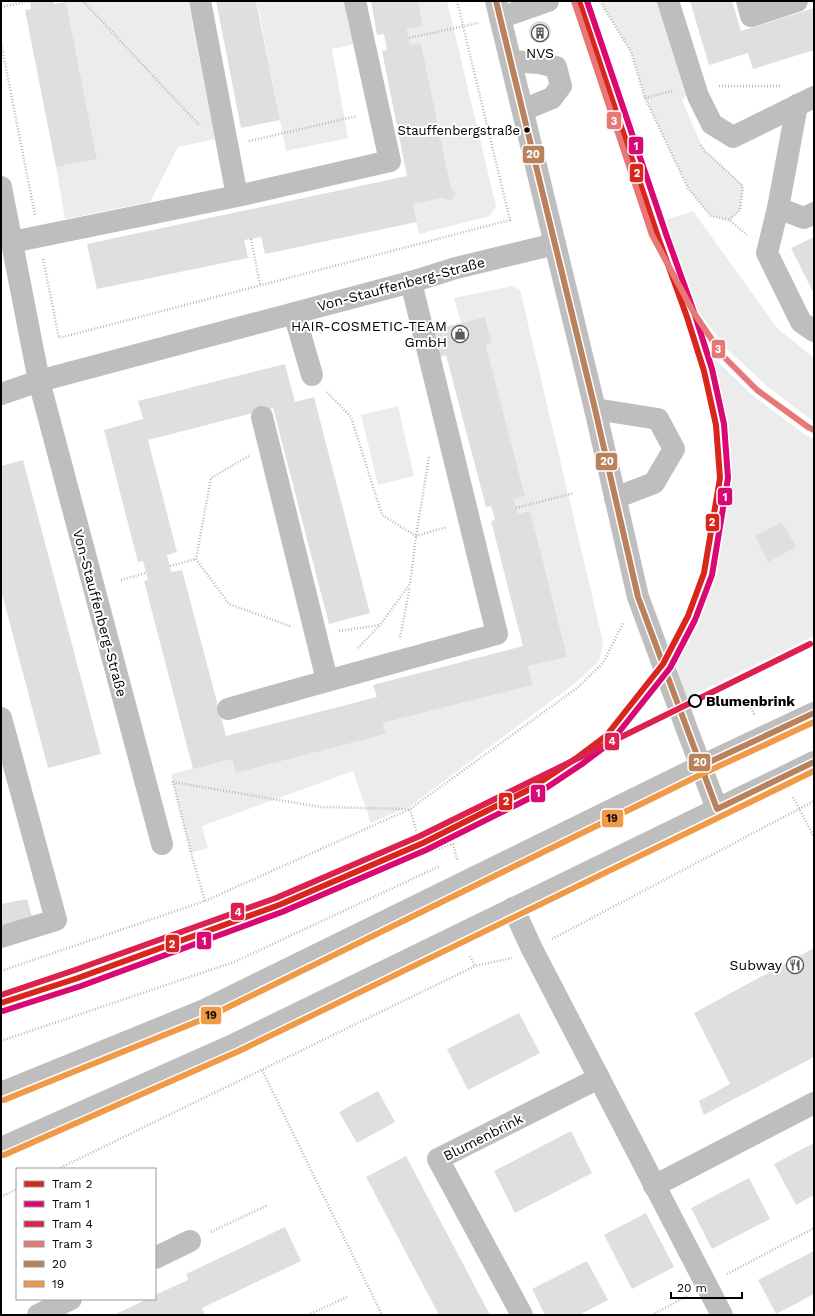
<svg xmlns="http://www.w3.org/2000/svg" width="815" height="1316" font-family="'Work Sans',sans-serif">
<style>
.green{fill:#ececec}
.building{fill:#dfdfdf}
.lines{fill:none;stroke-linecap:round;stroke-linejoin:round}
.path{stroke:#b9b9b9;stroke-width:2.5;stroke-dasharray:1 2;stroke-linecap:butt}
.minor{stroke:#bebebe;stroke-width:22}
.bus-1-casing{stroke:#fff;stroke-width:9}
.bus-2-casing{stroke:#fff;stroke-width:9}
.bus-1{stroke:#ba825c;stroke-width:6}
.bus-2{stroke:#f09947;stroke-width:6}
.tram-1-casing{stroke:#fff;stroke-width:9}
.tram-2-casing{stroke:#fff;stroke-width:9}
.tram-3-casing{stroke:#fff;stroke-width:9}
.tram-4-casing{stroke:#fff;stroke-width:9}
.tram-1{stroke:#d9261c;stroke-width:6}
.tram-2{stroke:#da0873;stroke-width:6}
.tram-3{stroke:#db214c;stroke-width:6}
.tram-4{stroke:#e87878;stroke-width:6}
.bus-dot{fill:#000;stroke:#fff;stroke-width:1.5}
.stop-dot{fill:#fff;stroke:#000;stroke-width:2}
.labels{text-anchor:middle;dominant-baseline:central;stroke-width:4;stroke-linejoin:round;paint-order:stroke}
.bus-label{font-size:13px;fill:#000;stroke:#fff;text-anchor:end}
.poi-label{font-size:14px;fill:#000;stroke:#fff;text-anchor:end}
.street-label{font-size:14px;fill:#000;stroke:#fff}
.stop-label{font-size:14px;font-weight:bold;fill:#000;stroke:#fff;text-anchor:start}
.line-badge{stroke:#fff;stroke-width:1.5}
.badge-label{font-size:11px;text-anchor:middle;font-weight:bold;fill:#fff}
.pale-badge-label{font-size:11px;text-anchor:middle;font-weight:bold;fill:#111}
</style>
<rect width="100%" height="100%" fill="#fff"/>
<g class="green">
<path d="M72,1H188L215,139L178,147L150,202L65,219L56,167L97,159L66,2Z"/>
<path d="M257,1H347L356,44L332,49L348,138L286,151Z"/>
<path d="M418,1H447L496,206L490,216L419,234L413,204L443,198L445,200L450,201L455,197L456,194L451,188L421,43L410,45L407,29L423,26Z"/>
<path d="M600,1H668L695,85L682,100L703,149L743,186L740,210L729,220L711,216L688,188L645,98L631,52Z"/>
<path d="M693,211L777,328L814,358V422L767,386L728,350L698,311L658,237L654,224Z"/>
<path d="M512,286L520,290L603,642L599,661L574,684L409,807L371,823L353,771L202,826L208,848L191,853L171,774L232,759L236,773L386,734L383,723L533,685L528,666L567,657L518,514L514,499L525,496L486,345L492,343L485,317L461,323L454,298Z"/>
<path d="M687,317L717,361L752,395L804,434L814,439V636L677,703L663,664L688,616L704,573L720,478L716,425L704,371Z"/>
<path d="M398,406L414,476L378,485L361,415Z"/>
</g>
<g class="building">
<path d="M30,1H53L54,4L66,2L97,159L56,167L25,10L31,9Z"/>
<path d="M216,1H256L280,120L241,128Z"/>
<path d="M371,1H418L423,26L407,29L410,45L421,43L451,188L456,194L453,199L448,201L443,198L413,204L417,222L265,254L261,237L251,239L244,240L248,258L97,289L87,244L407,176L382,51L387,50L384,34L377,35Z"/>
<path d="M690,1H732L741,31L814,8V50L753,69L748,53L709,65Z"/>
<circle cx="540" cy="32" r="11"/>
<path d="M814,237V294L791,248Z"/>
<path d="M485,317L492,343L486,345L525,496L514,499L518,514L530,511L567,657L528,666L533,685L383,723L386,734L236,773L232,759L193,769L144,581L148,580L143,561L138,562L104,430L143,419L138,401L285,364L295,402L314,397L370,613L329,624L273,408L148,440L177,552L167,555L171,572L182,570L226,736L377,697L373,685L523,646L491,521L495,520L491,506L486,507L446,355L440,357L433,330Z"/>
<path d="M23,460L101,754L48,768L1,590V466Z"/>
<path d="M782,522L796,547L768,562L755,536Z"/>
<path d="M27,899L33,920L1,928V904Z"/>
<path d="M814,948V1057L704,1115L699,1101L730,1084L694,1013Z"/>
<path d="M519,1013L540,1053L468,1090L447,1049Z"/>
<path d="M378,1091L395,1122L357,1143L339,1112Z"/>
<path d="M571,1131L592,1173L515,1213L494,1171Z"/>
<path d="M814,1143V1195L796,1205L774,1164Z"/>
<path d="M406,1156L490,1315H439L366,1177Z"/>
<path d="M749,1178L770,1219L712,1249L691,1208Z"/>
<path d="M646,1213L674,1267L632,1289L604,1235Z"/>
<path d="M285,1227L301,1261L202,1308L205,1315H114L147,1299H155V1295L188,1280L186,1274Z"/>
<path d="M814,1251V1294L776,1314L758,1280Z"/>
<path d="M587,1261L608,1300L579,1315H545L532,1289Z"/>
</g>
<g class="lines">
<g class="path">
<path d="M83,1L200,126"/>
<path d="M600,1L631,52L645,98L688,188L711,216L729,220L747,235"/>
<path d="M1,7L30,1"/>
<path d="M409,38L478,23"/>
<path d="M1,43L35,215"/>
<path d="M719,86H782"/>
<path d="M645,98L672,91"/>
<path d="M249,141L357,116"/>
<path d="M701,145L703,149L743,186L740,210L729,220"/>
<path d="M251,239L260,285"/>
<path d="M43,259L59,338L510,220L457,1"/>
<path d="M327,392L351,417L382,515L416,536L447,527"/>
<path d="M249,456L211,478L196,559L229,604L290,626"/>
<path d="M516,508L574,493"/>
<path d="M170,566L196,559"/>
<path d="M121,580L146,573"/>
<path d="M339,631L380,625"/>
<path d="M400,637L410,587"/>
<path d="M358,648L380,625L410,584L416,536L429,457"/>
<path d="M746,697L755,716"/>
<path d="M793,797L814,837"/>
<path d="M205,901L191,853L173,782L320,807L410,809L416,830L429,852L453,844L457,859L456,860"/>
<path d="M552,939L814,801"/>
<path d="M470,956L475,966"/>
<path d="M1,971L205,901L410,809L577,688L603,663L623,623"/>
<path d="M1,1041L234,962L440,866"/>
<path d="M262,1070L382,1315"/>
<path d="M58,1169L475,966L512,958"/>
<path d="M1,1197L17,1189"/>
<path d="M211,1232L268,1205"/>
<path d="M727,1274L814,1228"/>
<path d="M308,1315L347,1297"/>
<path d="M652,1315L687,1296"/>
</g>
<g class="minor">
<path d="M200,1L237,196"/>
<path d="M496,1L595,409L638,597L689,735L717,809"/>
<path d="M668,1L698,96L712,124L733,137L814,97"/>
<path d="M747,1L751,16L797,1"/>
<path d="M500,18L548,1"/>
<path d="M511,61L539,63L556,67L561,86L552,98L523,110"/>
<path d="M797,105L778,208L767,253L801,322L814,331"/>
<path d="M1,187L39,381L162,844"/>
<path d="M778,208L804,218L814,213"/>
<path d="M12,242L242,195L390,161L355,1"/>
<path d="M294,313L312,375"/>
<path d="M1,394L39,381L411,282L456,268L555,244"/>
<path d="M595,409L658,419L674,449L654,483L615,498"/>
<path d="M262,417L327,680"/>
<path d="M228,709C317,683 408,659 497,634L411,282"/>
<path d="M1,718L56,920L1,937"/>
<path d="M513,908L532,949L722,1315"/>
<path d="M1,1093L202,1011L701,766L814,713"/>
<path d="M1,1148L235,1044L814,762"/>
<path d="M654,1186L814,1103"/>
<path d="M155,1258L190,1241"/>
<path d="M38,1315L71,1299"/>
<path d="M522,1315L438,1159L599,1078"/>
</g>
<g class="bus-1-casing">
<g id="bus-1">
<path d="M496,1L595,409L638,597L717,809L814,762"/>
<path d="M701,766L814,713"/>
</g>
</g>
<g class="bus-2-casing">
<g id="bus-2">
<path d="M4,1100L206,1018L704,773L814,722"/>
<path d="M4,1155L239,1051L814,771"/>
</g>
</g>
<use href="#bus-1" class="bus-1"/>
<use href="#bus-2" class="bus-2"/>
<g class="tram-1-casing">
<path id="tram-1" d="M1,1003L78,978L279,905L423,843L530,789L578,757L606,736L663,664L688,616L704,573L720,478L716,425L704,371L687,317L658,237L579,1"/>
</g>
<g class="tram-2-casing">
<path id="tram-2" d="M3,1011L81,986L282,912L426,850L534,796L582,764L611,742L670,668L695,620L712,575L728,478L724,424L712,369L695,315L666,234L587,1"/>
</g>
<g class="tram-3-casing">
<path id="tram-3" d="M1,995L75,970L276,898L420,836L810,644"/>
</g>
<g class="tram-4-casing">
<path id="tram-4" d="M574,1L652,235L694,313L723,356L757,390L808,427L814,430"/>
</g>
<use href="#tram-1" class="tram-1"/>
<use href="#tram-2" class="tram-2"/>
<use href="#tram-3" class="tram-3"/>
<use href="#tram-4" class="tram-4"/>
</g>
<defs>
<g id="building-ring" transform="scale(0.9)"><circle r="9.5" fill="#fff" stroke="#595959" stroke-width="1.5"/><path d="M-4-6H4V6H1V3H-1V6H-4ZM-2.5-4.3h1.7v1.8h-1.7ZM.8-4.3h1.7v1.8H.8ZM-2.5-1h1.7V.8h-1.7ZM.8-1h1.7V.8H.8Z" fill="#595959"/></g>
<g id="shop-ring" transform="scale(0.9)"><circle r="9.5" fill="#fff" stroke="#595959" stroke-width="1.5"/><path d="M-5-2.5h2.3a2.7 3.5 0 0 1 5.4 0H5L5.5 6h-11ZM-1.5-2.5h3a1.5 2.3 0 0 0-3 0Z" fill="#595959"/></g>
<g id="restaurant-ring" transform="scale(0.9)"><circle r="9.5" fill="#fff" stroke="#595959" stroke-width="1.5"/><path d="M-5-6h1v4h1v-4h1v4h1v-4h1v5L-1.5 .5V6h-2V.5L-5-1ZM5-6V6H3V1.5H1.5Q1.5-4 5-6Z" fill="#595959"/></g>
</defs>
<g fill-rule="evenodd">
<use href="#building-ring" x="540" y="33"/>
<use href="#shop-ring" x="460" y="334"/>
<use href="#restaurant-ring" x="795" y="965"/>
</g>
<circle class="bus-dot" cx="527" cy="130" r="3.5"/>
<circle class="stop-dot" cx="695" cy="701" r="6"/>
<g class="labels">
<g class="bus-label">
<text x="520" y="130">Stauffenbergstraße</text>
</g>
<g class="poi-label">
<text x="540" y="53" text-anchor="middle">NVS</text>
<text x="447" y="326">HAIR-COSMETIC-TEAM<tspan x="447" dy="16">GmbH</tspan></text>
<text x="782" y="965">Subway</text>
</g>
<g class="street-label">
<text transform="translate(401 284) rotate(-15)">Von-Stauffenberg-Straße</text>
<text transform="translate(100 613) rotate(75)">Von-Stauffenberg-Straße</text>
<text transform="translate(483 1137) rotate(-27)">Blumenbrink</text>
</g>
<g class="stop-label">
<text x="706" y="701">Blumenbrink</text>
</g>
</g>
<g class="line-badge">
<rect x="606" y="111" width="16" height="19" rx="4" fill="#e87878"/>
<rect x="628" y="136" width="16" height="19" rx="4" fill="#da0873"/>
<rect x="522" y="145" width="23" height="19" rx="4" fill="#ba825c"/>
<rect x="629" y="163" width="15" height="20" rx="4" fill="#d9261c"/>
<rect x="711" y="339" width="15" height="20" rx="4" fill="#e87878"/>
<rect x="595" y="452" width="23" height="19" rx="4" fill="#ba825c"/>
<rect x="717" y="487" width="16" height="19" rx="4" fill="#da0873"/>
<rect x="705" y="513" width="15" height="19" rx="4" fill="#d9261c"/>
<rect x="604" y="732" width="16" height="19" rx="4" fill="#db214c"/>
<rect x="688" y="753" width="23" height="19" rx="4" fill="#ba825c"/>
<rect x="530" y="784" width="16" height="19" rx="4" fill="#da0873"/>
<rect x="498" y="792" width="15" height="19" rx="4" fill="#d9261c"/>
<rect x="601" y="809" width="23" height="19" rx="4" fill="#f09947"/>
<rect x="230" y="902" width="15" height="19" rx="4" fill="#db214c"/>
<rect x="196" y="931" width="16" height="19" rx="4" fill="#da0873"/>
<rect x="165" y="934" width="15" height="19" rx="4" fill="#d9261c"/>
<rect x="200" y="1006" width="22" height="19" rx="4" fill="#f09947"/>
</g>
<g class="badge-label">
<text x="614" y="125">3</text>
<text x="636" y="150">1</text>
<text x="533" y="158">20</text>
<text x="637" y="177">2</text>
<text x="718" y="353">3</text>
<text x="607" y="465">20</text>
<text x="725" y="501">1</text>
<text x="712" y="526">2</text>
<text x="612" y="745">4</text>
<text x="700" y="766">20</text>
<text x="538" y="797">1</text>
<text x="506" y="805">2</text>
<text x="238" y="916">4</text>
<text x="204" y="945">1</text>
<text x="172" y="948">2</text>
</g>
<g class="pale-badge-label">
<text x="612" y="822">19</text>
<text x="211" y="1019">19</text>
</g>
<rect width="815" height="1316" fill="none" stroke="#000000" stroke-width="4"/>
<rect x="16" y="1168" width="140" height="132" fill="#ffffff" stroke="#999999"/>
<rect x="24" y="1181" width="20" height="6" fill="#d9261c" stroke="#999999"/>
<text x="52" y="1188" font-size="12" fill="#000000">Tram 2</text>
<rect x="24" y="1201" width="20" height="6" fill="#da0873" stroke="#999999"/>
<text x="52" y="1208" font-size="12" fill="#000000">Tram 1</text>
<rect x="24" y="1221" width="20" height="6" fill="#db214c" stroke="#999999"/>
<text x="52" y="1228" font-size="12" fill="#000000">Tram 4</text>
<rect x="24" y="1241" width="20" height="6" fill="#e87878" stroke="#999999"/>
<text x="52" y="1248" font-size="12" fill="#000000">Tram 3</text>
<rect x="24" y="1261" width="20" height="6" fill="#ba825c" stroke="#999999"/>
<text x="52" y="1268" font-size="12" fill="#000000">20</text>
<rect x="24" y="1281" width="20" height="6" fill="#f09947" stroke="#999999"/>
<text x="52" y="1288" font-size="12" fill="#000000">19</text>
<path d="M671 1292v6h71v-6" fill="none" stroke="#000000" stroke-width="2"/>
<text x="677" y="1292" font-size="12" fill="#000000" stroke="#ffffff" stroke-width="3" paint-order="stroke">20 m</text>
</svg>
